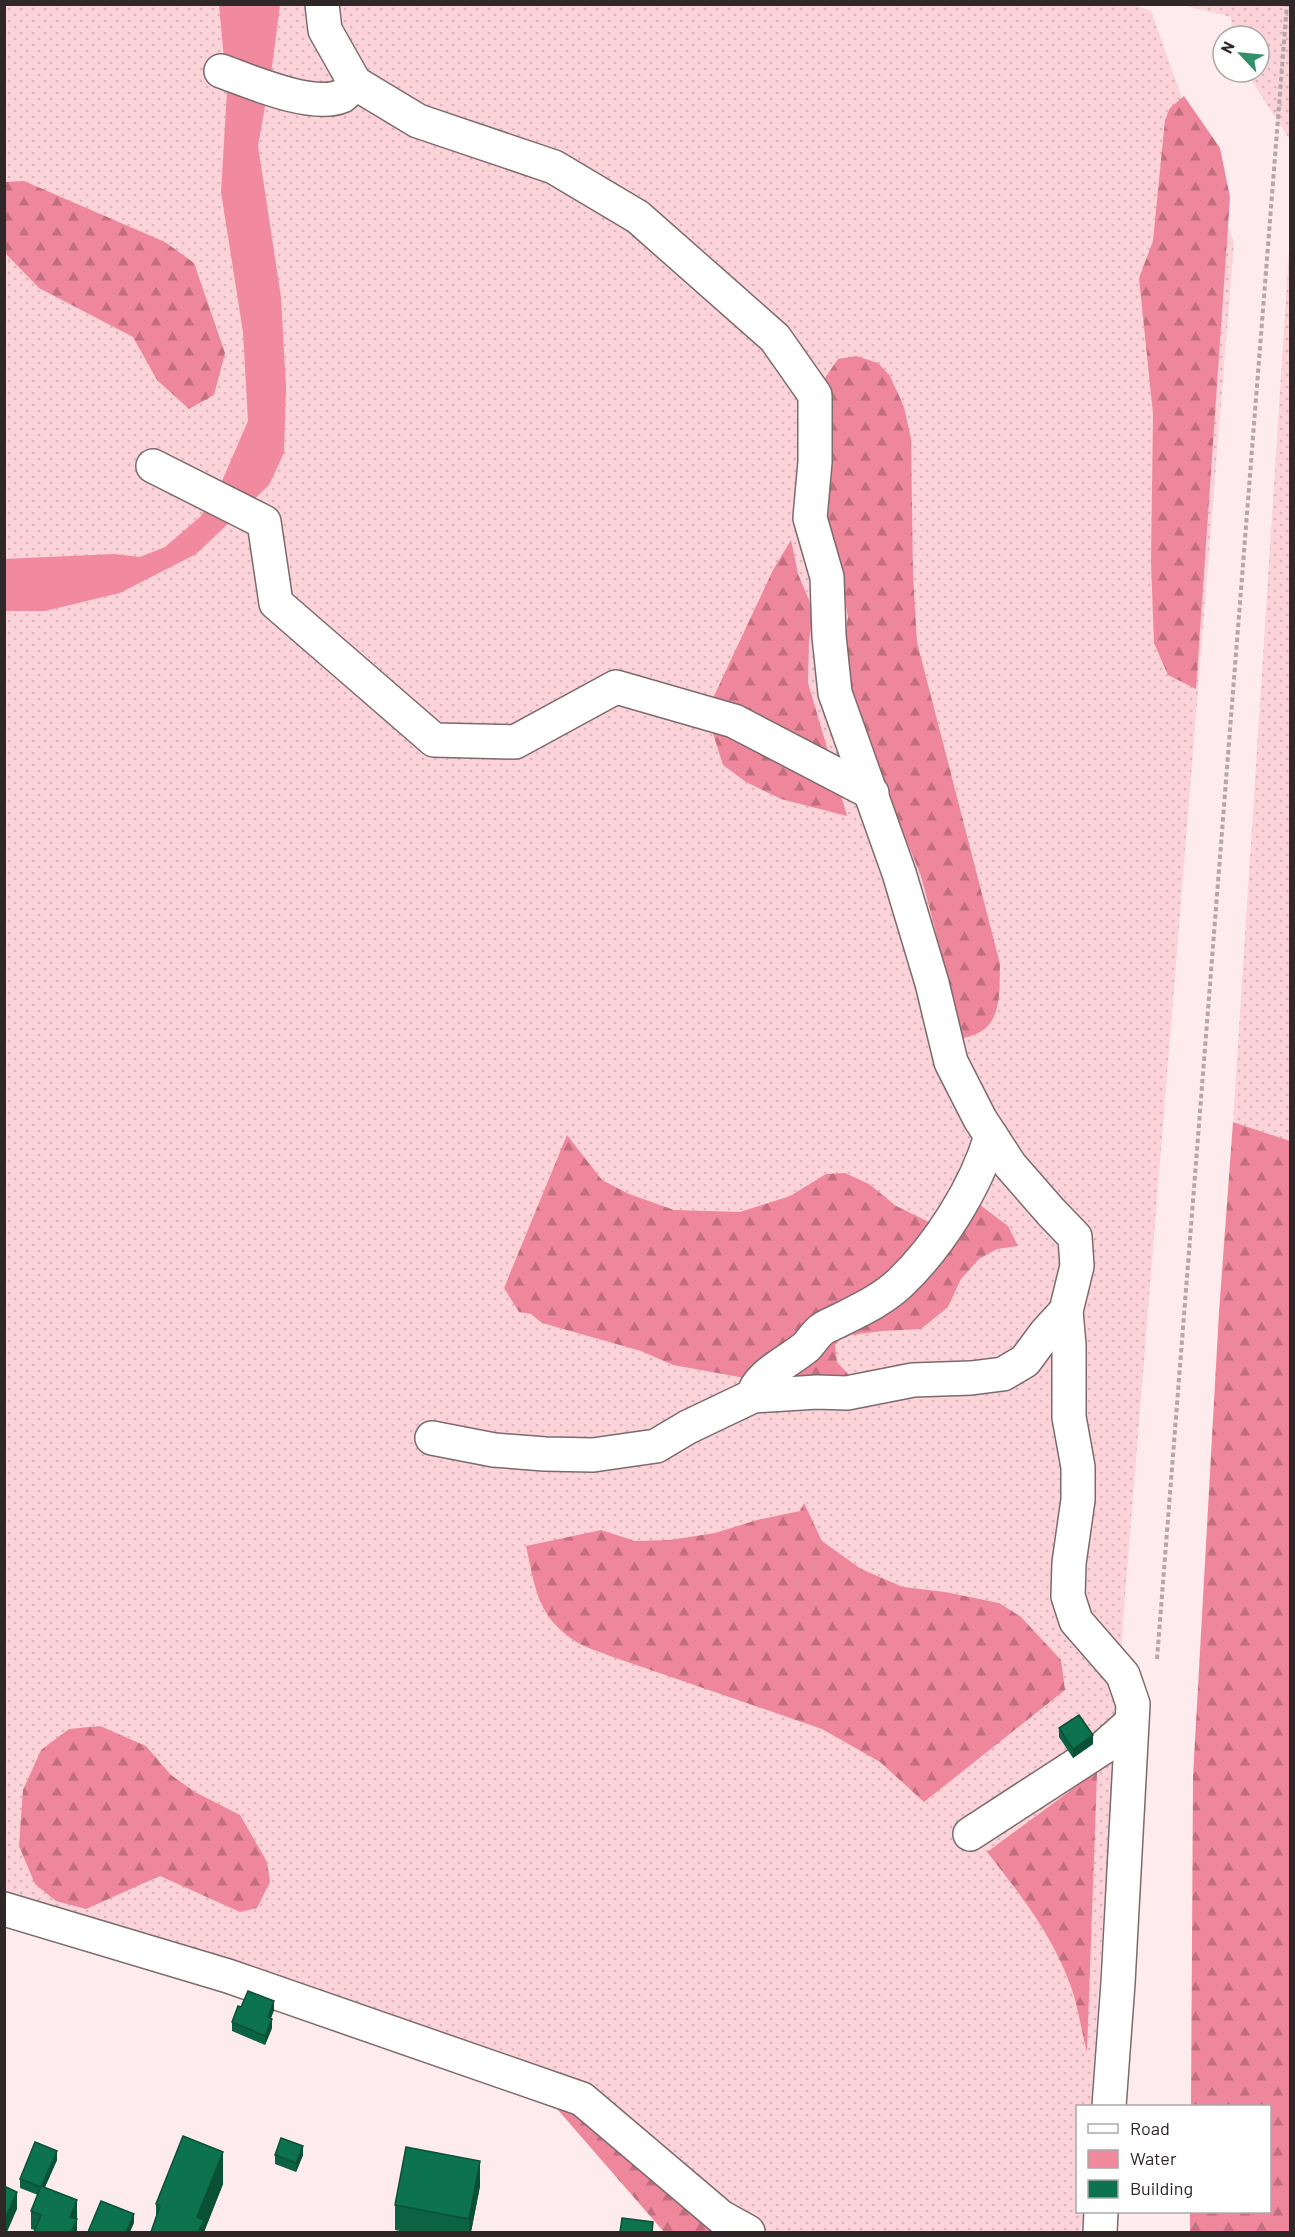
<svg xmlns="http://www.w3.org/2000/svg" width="1295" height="2237" font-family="Barlow,sans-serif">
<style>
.grass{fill:url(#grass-dots)}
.forest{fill:url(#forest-firs)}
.water{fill:#f28a9f}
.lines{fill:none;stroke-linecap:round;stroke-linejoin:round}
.minor-casing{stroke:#7d6a6d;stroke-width:36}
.path{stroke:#b5a6a9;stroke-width:4;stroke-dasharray:4.5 3;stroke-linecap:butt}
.minor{stroke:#fff;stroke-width:33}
.wall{fill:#0b6244}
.shaded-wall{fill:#095037}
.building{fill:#0d724f;stroke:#095037;stroke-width:1.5}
</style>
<defs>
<pattern id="grass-dots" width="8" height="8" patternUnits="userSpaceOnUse" patternTransform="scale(1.5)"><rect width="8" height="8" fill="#fbd3d9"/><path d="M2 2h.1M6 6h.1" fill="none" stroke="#d7b5ba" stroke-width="1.8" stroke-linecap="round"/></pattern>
<pattern id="forest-firs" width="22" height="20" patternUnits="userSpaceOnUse" patternTransform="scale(1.5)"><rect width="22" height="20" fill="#ef879c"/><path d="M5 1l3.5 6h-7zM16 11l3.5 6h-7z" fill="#c26e7f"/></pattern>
</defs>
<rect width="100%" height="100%" fill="#fdebee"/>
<g class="grass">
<path d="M1133,4L1151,11L1234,243L1124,1609L1091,2106H1078V2212H1084L1080,2232H699L589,2116L5,1920V5Z"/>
<path d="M1183,5H1290V140L1246,72H1259V36H1232L1231,17Z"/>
<path d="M1290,236V1141L1233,1122Z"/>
</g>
<g class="forest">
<path d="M1184,96L1220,148L1230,197L1196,689L1168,675L1154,643L1151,562L1153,414L1139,278L1153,241L1165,120L1170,108Z"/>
<path d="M24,181L165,242L194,263L225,353L214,395L189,409L157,380L133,337L39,288L5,253V182Z"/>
<path d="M856,356L878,363L890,376L904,407L911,439L913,575L917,642L1000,964C999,988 1003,1021 978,1033C971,1037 962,1038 954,1040L949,995L935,929L921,876L849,701L843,643L848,617L843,590L825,536L816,391L838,359Z"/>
<path d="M791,540L798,574L809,600L813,618L809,640L808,683L847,816L781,799L746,782L723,765L711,727L714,696L773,570Z"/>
<path d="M1233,1122L1290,1141V2232H1190V2212H1270V2106H1191L1193,1776L1219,1312Z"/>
<path d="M567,1135L602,1180L629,1194L674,1210L740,1212L790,1196L826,1174L845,1173L869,1184L896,1206L929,1222L943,1223L967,1195L1008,1226L1018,1246L997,1249L979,1259L961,1279L948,1307L921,1329L882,1331L844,1336L835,1345L837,1362L848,1374L831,1404L800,1388L673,1365L641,1351L542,1323L531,1314L519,1312L504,1288Z"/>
<path d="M804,1503L822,1541L861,1569L903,1587L945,1592L999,1603L1021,1617L1061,1660L1065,1690L924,1802L880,1762L822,1729L610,1656C599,1651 585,1648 575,1641C537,1616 535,1587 526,1546L601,1530L635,1541L670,1540L715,1533L757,1520L800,1511Z"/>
<path d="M100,1726L146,1746L171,1775L195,1792L240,1815L267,1862L270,1882L257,1908L240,1912L160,1876L86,1909L56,1901L35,1884L19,1846L23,1790L41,1750L69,1729Z"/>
<path d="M1097,1773L1087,2052C1081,2030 1078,2005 1070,1984C1051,1933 1020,1894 987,1852L1093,1774Z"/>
<path d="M538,2087L569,2101L730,2232H664Z"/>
</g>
<path class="water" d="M219,5H280L272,67L258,146L281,297L286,388L284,453L269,485L196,554L120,593L45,611H5L4,559L114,554L140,557L165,547L201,516L222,481L248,421L243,332L221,192L227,91Z"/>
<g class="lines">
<g class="minor-casing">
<g id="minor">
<path d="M322,4L325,30L355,83L418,121L554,167L638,217L775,338L815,395V462L810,518L827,577L829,636L835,693L899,873L932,983L951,1062L980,1119L1010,1165L1051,1212L1075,1237L1077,1266L1066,1311L1069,1345V1417L1078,1467V1500L1069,1563L1068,1596L1076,1621L1123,1675L1133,1704L1118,1983L1109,2106"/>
<path d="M221,71C249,81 313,109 342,96C347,93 351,87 355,83"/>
<path d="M153,466L264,522L276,603L434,740L515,742L616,687L734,721L872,793"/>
<path d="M753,1396C757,1375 791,1360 806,1347C811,1342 815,1335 821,1330C827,1325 835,1323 842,1319C862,1309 883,1299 900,1283C939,1246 976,1187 991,1136"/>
<path d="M432,1438L494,1450L545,1454L593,1455L656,1446L688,1427L753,1396L817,1392L847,1393L913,1380L971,1378L1003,1374L1025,1361L1045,1334L1066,1311"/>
<path d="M970,1834L1104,1747L1131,1723"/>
<path d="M4,1909L228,1976L582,2099L721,2217L748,2232"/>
<path d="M1100,2232L1101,2212"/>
</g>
</g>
<path class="path" d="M1157,1659L1287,4"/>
<use href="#minor" class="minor"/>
</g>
<g class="wall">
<path d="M1059,1728L1093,1744L1073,1758L1059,1737Z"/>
<path d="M241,2007L274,2010L271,2018L272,2028L265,2045L232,2031V2022Z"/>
<path d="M275,2155H303L296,2172L275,2164Z"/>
<path d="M57,2160L45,2187L77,2217V2232L35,2230L31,2229V2211L38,2195L20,2188V2179Z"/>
<path d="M223,2184L204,2232H151L156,2216V2204Z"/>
<path d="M480,2186L471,2232H405L395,2230V2205Z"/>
</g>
<g class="shaded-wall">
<path d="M1093,1735V1744L1073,1758V1749Z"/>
<path d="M274,2001V2010L268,2026V2017Z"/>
<path d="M272,2019V2028L265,2045V2036Z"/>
<path d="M303,2146V2155L296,2172V2163Z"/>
<path d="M57,2151V2160L41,2196V2188Z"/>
<path d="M223,2152V2184L204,2232H197V2217Z"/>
<path d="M480,2161V2186L471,2232H469V2219Z"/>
<path d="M17,2192V2209L7,2232H4V2221Z"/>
<path d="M77,2200V2217L71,2232L70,2217Z"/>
<path d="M134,2214V2223L130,2232H126Z"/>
<path d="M77,2219V2232H71Z"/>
</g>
<g class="building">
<path d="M1079,1715L1093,1735L1073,1749L1059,1728Z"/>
<path d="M248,1991L274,2001L268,2017L272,2019L265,2036L232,2022L238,2006L241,2007Z"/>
<path d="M183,2136L223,2152L197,2217L204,2220L198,2232H151L160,2206L156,2204Z"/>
<path d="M281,2138L303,2146L296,2163L275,2155Z"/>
<path d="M35,2142L57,2151L41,2187L20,2179Z"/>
<path d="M406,2147L480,2161L469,2219L395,2205Z"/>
<path d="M4,2186L17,2192L4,2221Z"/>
<path d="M41,2186L77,2200L70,2217L77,2219L71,2232H34L41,2215L31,2211Z"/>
<path d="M101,2201L134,2214L126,2232H88Z"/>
<path d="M622,2218L653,2222L652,2232H620Z"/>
</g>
<rect width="1295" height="2237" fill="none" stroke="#2e2627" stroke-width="12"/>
<rect x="1076" y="2105" width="195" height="108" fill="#fefefe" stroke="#aba8a8" stroke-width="1.5"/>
<rect x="1088" y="2124" width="30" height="9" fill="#ffffff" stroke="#aba8a8" stroke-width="1.5"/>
<text x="1130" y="2135" font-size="18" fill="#2e2627">Road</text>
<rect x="1088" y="2150" width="30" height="18" fill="#f28a9f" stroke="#aba8a8" stroke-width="1.5"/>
<text x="1130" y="2165" font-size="18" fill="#2e2627">Water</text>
<rect x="1088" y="2180" width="30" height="18" fill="#0d724f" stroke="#aba8a8" stroke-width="1.5"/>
<text x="1130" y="2195" font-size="18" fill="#2e2627">Building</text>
<g transform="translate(1241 54) rotate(296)"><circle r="28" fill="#fefefe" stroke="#aba8a8" stroke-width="1.5"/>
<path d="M0-4.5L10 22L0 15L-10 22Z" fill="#30906a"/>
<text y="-9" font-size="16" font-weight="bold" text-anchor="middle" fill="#2e2627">N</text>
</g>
</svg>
